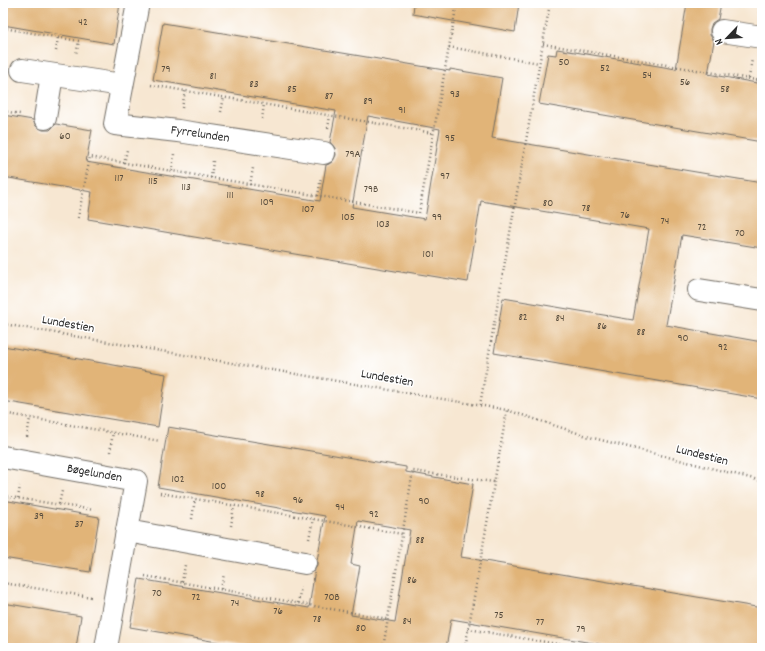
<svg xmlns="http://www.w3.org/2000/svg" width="765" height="651" font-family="Dekko,sans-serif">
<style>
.building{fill:#e1b478;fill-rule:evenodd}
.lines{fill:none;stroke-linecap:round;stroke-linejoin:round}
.minor-casing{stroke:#726d65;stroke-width:24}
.path{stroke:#726d65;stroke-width:2.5;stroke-dasharray:1 3;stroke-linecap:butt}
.minor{stroke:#fff;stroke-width:22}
.labels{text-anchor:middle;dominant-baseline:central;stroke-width:3;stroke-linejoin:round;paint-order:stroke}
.number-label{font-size:11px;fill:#584d3e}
.street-label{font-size:13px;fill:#2b2b2b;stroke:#fff}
</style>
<rect width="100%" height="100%" fill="#fff"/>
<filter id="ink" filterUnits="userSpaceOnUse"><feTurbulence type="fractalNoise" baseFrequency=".025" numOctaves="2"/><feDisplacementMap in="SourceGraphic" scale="8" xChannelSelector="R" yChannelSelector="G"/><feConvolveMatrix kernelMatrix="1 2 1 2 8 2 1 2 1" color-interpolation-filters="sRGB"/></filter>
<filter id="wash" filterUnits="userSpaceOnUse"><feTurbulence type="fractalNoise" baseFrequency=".012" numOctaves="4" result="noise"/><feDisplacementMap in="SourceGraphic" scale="16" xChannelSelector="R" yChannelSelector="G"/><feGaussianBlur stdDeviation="0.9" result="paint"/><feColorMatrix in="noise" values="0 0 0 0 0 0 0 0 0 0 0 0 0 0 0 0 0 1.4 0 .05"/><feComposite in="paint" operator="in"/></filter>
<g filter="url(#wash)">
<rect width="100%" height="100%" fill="#f7e7d2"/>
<g id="blocks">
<g class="building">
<path d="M3,3H120L114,44L3,25Z"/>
<path d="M414,3H519L515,32L413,14Z"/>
<path d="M687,3H721L718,19L712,23L710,29V35L714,41L708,74L762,84V142L539,104L548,54L556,55L557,49L676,69Z"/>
<path d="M163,23L450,71V69L502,78L492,138L762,183V248L682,235L666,325L762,342V399L494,353L503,298L633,320L649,229L481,201L468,282L407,272V273L88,219L92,192L3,177V115L33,120L34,123L37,127L43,130H50L56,124L92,130L86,162L320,201L326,165L329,164L333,161L336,155L335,148L330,142L336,111L153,80ZM368,116L440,129L425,219L352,207Z"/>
<path d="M3,346L166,374L158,427L3,401Z"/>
<path d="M168,427L406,467V472L473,484L461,557L762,608V648H622L451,619L446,648H252L130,627L139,579L309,608L315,569L317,566V561L325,516L158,487ZM358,521L410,530L395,622L351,615L360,566L351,564Z"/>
<path d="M3,500L99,517L90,572L3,558Z"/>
<path d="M3,603L81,616L76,648H3Z"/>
</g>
</g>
</g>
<g filter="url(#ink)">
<use href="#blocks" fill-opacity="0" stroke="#726d65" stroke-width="1"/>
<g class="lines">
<g class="minor-casing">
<g id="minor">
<path id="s1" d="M138,3L115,124L178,131L324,153"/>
<path d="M722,31L762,37"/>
<path d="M22,70L122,85"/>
<path d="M45,118L52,75"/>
<path d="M699,290L762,300"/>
<path id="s2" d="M3,457L136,481L106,648"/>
<path d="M127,531L305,563"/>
</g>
</g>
<g class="path">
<path d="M759,13L761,3"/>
<path d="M3,28L79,41L76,54"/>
<path d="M543,44L762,81"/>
<path d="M449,47L539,63"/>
<path d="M56,51L58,37"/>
<path d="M749,78L752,59"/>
<path d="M151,85L433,133"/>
<path d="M182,108L185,91"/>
<path d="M3,111L20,114"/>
<path d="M221,112L224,97"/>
<path d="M262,119L264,104"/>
<path d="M328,128L330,116"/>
<path d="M124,163L127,150"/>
<path d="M172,171L174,154"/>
<path d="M211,178L213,161"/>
<path d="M250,185L253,168"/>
<path d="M318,196L321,177"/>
<path d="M78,218L90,157L419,213L457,3"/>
<path d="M3,324L507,410L593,438L762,481"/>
<path d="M480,405L550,3"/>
<path d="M3,413L160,441"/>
<path d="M27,437L30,418"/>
<path d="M110,452L113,432"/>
<path d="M160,493L402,534"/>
<path d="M3,496L94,510"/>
<path d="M18,498L20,486"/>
<path d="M59,504L62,491"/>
<path d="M192,519L195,499"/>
<path d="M231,526L234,506"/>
<path d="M309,539L313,519"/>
<path d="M145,576L388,619"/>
<path d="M182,582L185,565"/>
<path d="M3,583L91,597"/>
<path d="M221,589L224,574"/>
<path d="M298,603L301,587"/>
<path d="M468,629L581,648"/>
<path d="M383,648L413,471L494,482"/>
<path d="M465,648L507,410"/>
</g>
<use href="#minor" class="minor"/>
</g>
</g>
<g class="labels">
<g class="number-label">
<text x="83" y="23">42</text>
<text x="564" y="63">50</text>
<text x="605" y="69">52</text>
<text x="166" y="70">79</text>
<text x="647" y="76">54</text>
<text x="213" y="77">81</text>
<text x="685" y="83">56</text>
<text x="254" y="85">83</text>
<text x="292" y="90">85</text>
<text x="725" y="90">58</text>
<text x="455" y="95">93</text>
<text x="329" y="97">87</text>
<text x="368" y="102">89</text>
<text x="402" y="111">91</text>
<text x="65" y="137">60</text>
<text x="450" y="139">95</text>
<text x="353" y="155">79A</text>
<text x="445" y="177">97</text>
<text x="119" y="179">117</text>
<text x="153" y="182">115</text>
<text x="186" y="188">113</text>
<text x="371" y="190">79B</text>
<text x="230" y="196">111</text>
<text x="267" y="203">109</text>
<text x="548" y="204">80</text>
<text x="586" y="209">78</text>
<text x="308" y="210">107</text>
<text x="625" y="216">76</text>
<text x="348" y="218">105</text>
<text x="437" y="218">99</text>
<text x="665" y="222">74</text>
<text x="383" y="225">103</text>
<text x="702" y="228">72</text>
<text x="740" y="234">70</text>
<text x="428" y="255">101</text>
<text x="523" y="318">82</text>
<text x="560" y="319">84</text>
<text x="602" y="327">86</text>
<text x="641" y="333">88</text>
<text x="683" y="339">90</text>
<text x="723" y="348">92</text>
<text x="178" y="480">102</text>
<text x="219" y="487">100</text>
<text x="260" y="495">98</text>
<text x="298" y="501">96</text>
<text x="424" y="502">90</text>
<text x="340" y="508">94</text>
<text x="374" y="515">92</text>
<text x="39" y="517">39</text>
<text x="79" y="525">37</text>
<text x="420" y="541">88</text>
<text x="412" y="581">86</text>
<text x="157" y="594">70</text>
<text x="196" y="598">72</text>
<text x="332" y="598">70B</text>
<text x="235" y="604">74</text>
<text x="278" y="612">76</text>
<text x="499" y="616">75</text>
<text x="317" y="620">78</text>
<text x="407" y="622">84</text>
<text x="540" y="623">77</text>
<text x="361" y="629">80</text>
<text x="581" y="630">79</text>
</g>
<g class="street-label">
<text stroke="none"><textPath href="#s1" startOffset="209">Fyrrelunden</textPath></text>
<text transform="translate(68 325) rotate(10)">Lundestien</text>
<text transform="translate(387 379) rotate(10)">Lundestien</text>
<text transform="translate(702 456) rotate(14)">Lundestien</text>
<text stroke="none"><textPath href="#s2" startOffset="93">Bøgelunden</textPath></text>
</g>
</g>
<rect width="765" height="651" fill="none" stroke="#fff" stroke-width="16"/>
<g transform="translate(727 38) rotate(245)" stroke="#ffffff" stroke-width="3" paint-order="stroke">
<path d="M0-3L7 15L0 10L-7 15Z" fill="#2b2b2b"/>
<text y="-6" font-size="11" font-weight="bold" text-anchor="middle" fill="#2b2b2b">N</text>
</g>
</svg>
